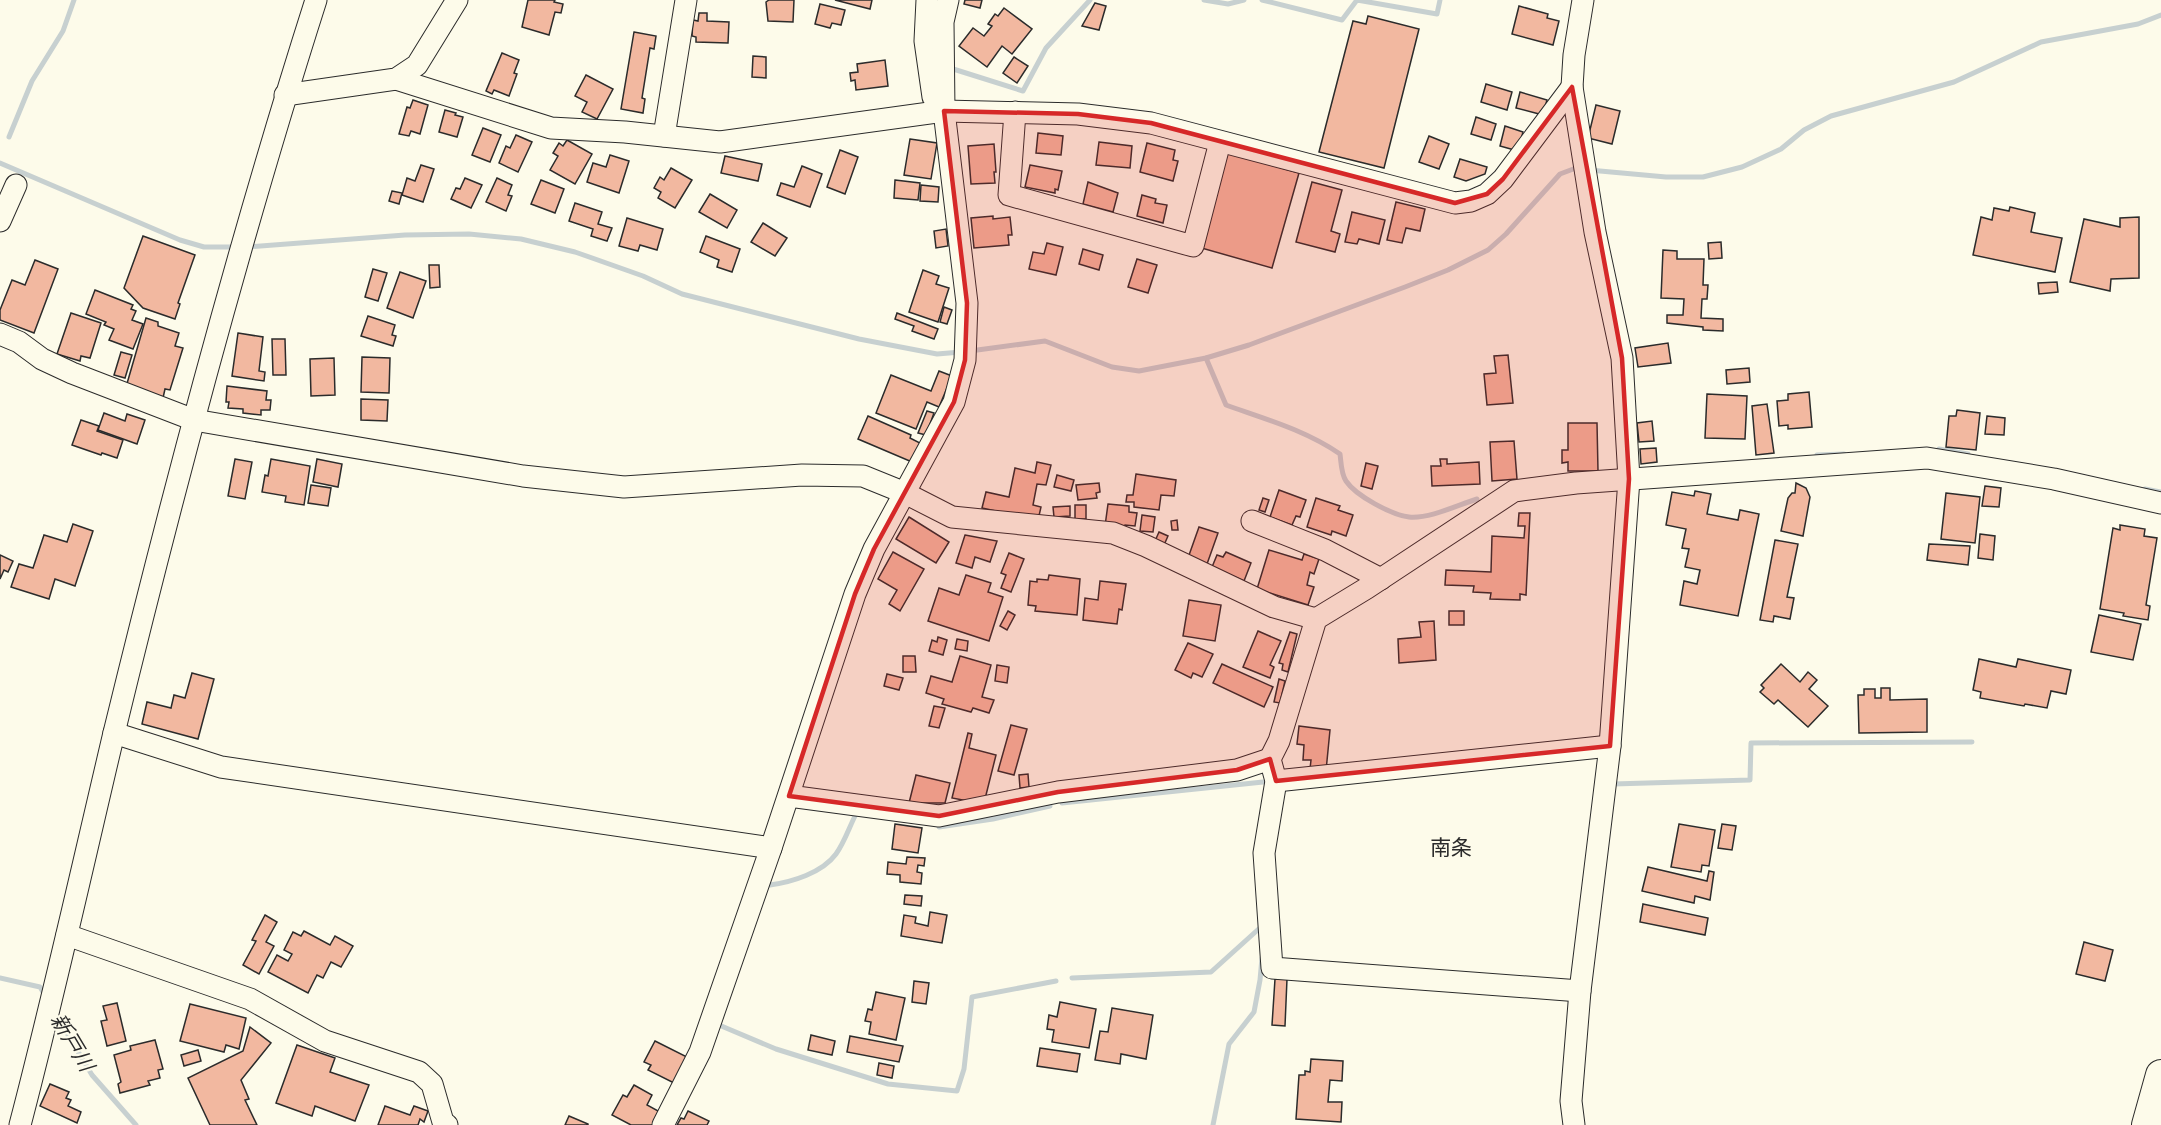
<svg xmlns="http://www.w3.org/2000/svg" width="2161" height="1125" font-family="Ubuntu,'Noto Sans JP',sans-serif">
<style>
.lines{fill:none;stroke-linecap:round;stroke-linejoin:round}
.stream{stroke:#c7d0d0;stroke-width:5}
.building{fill:#f2b8a0;stroke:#2b2b2b;stroke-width:1.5}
.minor-casing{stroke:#2b2b2b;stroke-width:23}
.highway-casing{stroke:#2b2b2b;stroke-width:32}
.minor{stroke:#fdfbea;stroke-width:21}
.highway{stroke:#fdfbea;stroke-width:30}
.marked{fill:#d62828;fill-opacity:0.2;stroke:#d62828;stroke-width:4.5;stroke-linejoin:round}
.labels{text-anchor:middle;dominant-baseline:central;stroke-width:4.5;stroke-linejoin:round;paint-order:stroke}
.neighbourhood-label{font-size:21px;fill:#2b2b2b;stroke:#fdfbea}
.water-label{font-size:21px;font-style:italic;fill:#2b2b2b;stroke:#fdfbea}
</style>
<rect width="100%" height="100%" fill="#fdfbea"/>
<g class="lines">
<g class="stream">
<path d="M1204,0L1228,4L1244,0"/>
<path d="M1262,0L1342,20L1357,0L1437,14L1440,0"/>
<path d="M950,68L1023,91L1046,48L1090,0"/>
<path d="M9,137L32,81L63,31L74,0"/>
<path d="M0,163L180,240L204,247H237"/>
<path d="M1589,170L1666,177H1703L1742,167L1781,149L1804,130L1831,116L1954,82L2041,42L2138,24L2161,15"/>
<path d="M246,247L405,235L469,234L521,239L575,252L643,276L682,294L859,339L937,354L961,352"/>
<path d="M970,351L1045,341L1112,367L1139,371L1206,358L1249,345L1405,287L1448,270L1488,250L1506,234L1560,174L1576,168L1580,169"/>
<path d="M1206,358L1226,405C1265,419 1305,430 1340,454C1341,461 1341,474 1346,481C1356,496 1392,515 1409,517C1429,519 1458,505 1477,499"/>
<path d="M1939,449L1968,454"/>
<path d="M1817,455L1844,454"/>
<path d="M2145,489L2161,492"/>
<path d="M1613,784L1750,780L1751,743L1972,742"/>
<path d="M1062,803L1263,782"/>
<path d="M939,827L993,819L1050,806"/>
<path d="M770,885C792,882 822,873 836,854C844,843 849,828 855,816"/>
<path d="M0,978L40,987L46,997"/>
<path d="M1072,978L1211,972L1262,926"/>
<path d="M55,1013L92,1075L136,1125"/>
<path d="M719,1025L776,1049L888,1084L957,1091L964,1069L972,997L1056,981"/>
<path d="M1213,1125L1229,1044L1254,1012L1260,980L1262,958"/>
</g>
</g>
<g class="building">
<path d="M528,0H555L554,2L563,4L561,13L555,12L549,35L522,27Z"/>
<path d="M769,0H794L793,22L768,21L766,2Z"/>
<path d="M835,0H872L870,9Z"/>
<path d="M965,0H982L980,8L964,4Z"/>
<path d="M1095,3L1106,6L1099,30L1082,26Z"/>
<path d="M820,4L845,10L841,25L832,23L830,28L815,24Z"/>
<path d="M1519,6L1548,14L1547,18L1559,21L1553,45L1512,34Z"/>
<path d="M1004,8L1032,29L1012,54L1002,46L987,67L959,46L973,28L984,36L992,26L988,24L995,14L998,16Z"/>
<path d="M699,13H707V21L729,22L728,43L696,42V37L692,36L693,20L698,21Z"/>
<path d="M1368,16L1419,29L1384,168L1319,152L1353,21L1366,24Z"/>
<path d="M634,32L656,36L654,49L650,48L642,98L645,99L643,113L621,109Z"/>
<path d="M502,53L519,60L514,73L517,74L509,96L494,90L492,94L486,91Z"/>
<path d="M753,56L766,57V78L752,77Z"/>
<path d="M1014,57L1028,66L1017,83L1003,73Z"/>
<path d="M885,60L888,86L856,90L855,80L851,81L850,73L858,72L857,64Z"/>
<path d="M586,75L613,89L597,119L582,112L587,102L575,96Z"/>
<path d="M1486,84L1512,92L1507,110L1481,102Z"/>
<path d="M1520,92L1547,100L1543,115L1516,108Z"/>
<path d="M413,100L428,105L420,134L411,131L409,136L399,134L407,107L410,108Z"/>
<path d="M1596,105L1620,111L1612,144L1588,138Z"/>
<path d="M445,110L456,113L455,115L463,117L457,137L439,132Z"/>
<path d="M1476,117L1496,124L1491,140L1471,134Z"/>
<path d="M1505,126L1523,132L1518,151L1500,146Z"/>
<path d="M483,128L501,135L490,162L472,155Z"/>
<path d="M1038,133L1063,136L1061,155L1036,153Z"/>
<path d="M516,135L532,142L518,172L499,163L506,146L510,148Z"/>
<path d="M1429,136L1449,144L1439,169L1419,162Z"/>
<path d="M910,139L937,143L931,179L904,175Z"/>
<path d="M567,140L592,154L575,184L550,170L558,156L553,153L559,143L563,146Z"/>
<path d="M1099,142L1132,146L1130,168L1096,165Z"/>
<path d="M1147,143L1175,150L1173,160L1178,161L1173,181L1140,172Z"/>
<path d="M994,144L996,172H994L995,183L971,184L968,146Z"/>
<path d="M840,150L858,157L845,194L827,187Z"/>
<path d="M1225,152L1299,173L1272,268L1198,247Z"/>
<path d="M610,155L629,161L619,193L587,182L593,163L606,167Z"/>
<path d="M725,156L762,164L758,181L721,173Z"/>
<path d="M1460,159L1487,167L1485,174L1466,181L1454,177Z"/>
<path d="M421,165L434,169L423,202L402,195L407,178L415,181Z"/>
<path d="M1030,165L1062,171L1058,190L1055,189V193L1025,187Z"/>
<path d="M802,166L822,174L810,207L777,195L781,183L794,187Z"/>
<path d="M671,168L692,180L675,208L658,198L661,192L654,188L660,177L664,180Z"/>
<path d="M465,178L482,185L471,208L451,199L456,188L460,189Z"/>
<path d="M497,178L512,185L508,195L512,196L506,211L486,202Z"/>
<path d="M541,180L564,189L555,213L531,204Z"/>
<path d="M895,180L920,183L918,200L894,198Z"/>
<path d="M1088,182L1118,193L1113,212L1083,204Z"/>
<path d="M1312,182L1342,190L1331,231L1340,234L1335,252L1296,242Z"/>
<path d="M921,185L939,187L938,202L920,201Z"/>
<path d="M392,191L402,193L399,204L389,201Z"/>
<path d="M710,194L737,210L727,228L699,212Z"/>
<path d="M1142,195L1156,199L1155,203L1167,205L1163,223L1137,216Z"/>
<path d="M1396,202L1425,209L1420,231L1406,228L1402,243L1387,240Z"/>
<path d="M575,203L602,212L598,224L612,228L607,241L591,236L593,229L569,221Z"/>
<path d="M2010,207L2035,213L2031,232L2062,238L2055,272L1973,255L1981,217L1992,220L1994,208L2009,211Z"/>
<path d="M1352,212L1385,220L1379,244L1359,239L1357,244L1345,242Z"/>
<path d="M993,216V219L1010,217L1012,235H1008L1009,245L974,248L971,218Z"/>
<path d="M2139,217V278L2111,279L2110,291L2070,282L2084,219L2120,227V218Z"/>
<path d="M627,218L663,229L657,250L640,245L638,251L619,246Z"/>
<path d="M763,223L787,238L775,256L751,242Z"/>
<path d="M946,229L948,246L936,248L934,231Z"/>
<path d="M143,236L195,255L178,303L180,304L175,319L143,308L124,288Z"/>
<path d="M706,236L740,249L732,272L717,267L719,260L700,252Z"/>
<path d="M1721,242L1722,258L1709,259L1708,243Z"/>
<path d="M1047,243L1063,247L1056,275L1029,269L1033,252L1044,254Z"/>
<path d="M1083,249L1103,255L1099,270L1079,264Z"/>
<path d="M1663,250L1677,251V259H1704L1703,285H1708L1707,299H1702L1701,318L1723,319V331L1703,330V327L1667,323V315H1683L1684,299L1661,298Z"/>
<path d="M1137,259L1157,265L1148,293L1128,287Z"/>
<path d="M35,260L58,269L34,333L0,320V310L12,280L25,285Z"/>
<path d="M429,265H439L440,287L430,288Z"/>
<path d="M373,269L387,273L378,301L365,297Z"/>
<path d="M923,270L939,276L936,284L949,288L938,322L909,312Z"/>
<path d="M400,272L426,281L413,318L387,308Z"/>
<path d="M2057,282L2058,292L2039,294L2038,283Z"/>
<path d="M95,290L133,305L131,309L136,311L132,320L143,324L133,349L109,340L114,329L104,325L106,322L86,314Z"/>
<path d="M944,307L952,310L947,324L940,322Z"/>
<path d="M71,313L101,323L90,358L81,356L80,361L57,354Z"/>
<path d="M897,313L938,329L934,339L912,331L914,326L895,319Z"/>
<path d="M368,316L395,325L392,335L396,336L393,346L361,336Z"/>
<path d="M146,318L158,322V326L179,333L175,346L183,348L170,390L165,389L163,398L126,387Z"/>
<path d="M238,333L263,337L259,371L265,372L264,381L232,376Z"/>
<path d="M272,339H285L286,375H273Z"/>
<path d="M1668,343L1671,363L1638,367L1635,348Z"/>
<path d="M121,352L132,355L125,378L114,375Z"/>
<path d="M1508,355L1513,403L1487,405L1484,374L1496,373L1494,356Z"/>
<path d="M362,357L390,358L389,393L361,392Z"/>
<path d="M334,358L335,395L311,396L310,359Z"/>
<path d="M1749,368L1750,382L1727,384L1726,370Z"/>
<path d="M939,371L952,376L939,407L927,402L916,429L876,413L891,375L931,391Z"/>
<path d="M227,386L267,391L266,400H271L270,410H261V415L243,413V409L228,408L229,402H226Z"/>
<path d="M1809,392L1812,427L1788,429V425L1779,426L1777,401L1788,400V394Z"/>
<path d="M1707,394L1747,396L1745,439L1705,438Z"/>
<path d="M361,399L388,400L387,421L361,420Z"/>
<path d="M1767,404L1774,453L1756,455L1752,406Z"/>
<path d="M1957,410L1980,413L1976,450L1946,447L1949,416H1956Z"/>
<path d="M927,411L934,413L926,435L918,433Z"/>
<path d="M104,413L125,421L127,414L145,420L137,444L98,430Z"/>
<path d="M868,416L911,435L910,438L920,443L912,462L858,439Z"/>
<path d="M1987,416L2005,418L2004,435L1985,434Z"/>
<path d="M81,420L99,426L97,431L123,440L117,458L102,453L101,455L72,445Z"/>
<path d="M1652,421L1654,441L1639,442L1637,423Z"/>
<path d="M1568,423H1597L1598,471H1568V462L1562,463V450H1568Z"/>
<path d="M1514,441L1517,479L1492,481L1490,442Z"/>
<path d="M1656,448L1657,462L1641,464L1640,449Z"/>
<path d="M235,459L252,462L245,499L228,496Z"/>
<path d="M271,459L310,466L304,505L285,502L286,496L262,492L265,475L268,476Z"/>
<path d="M317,459L342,464L338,487L313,482Z"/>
<path d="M1440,459H1447V464L1479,462L1480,484L1432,486L1431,466H1441Z"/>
<path d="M1037,462L1051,465L1046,485L1037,484L1033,505L1041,507L1038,520L982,508L986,492L1009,497L1015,468L1035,473Z"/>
<path d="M1366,463L1378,466L1372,489L1361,486Z"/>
<path d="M1136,474L1176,480L1174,496L1161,495L1159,510L1134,507V502H1126L1127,495H1133Z"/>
<path d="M1057,475L1074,480L1071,491L1054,487Z"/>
<path d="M1099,483L1100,492L1096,493L1097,498L1078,500L1076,485Z"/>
<path d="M1796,483L1806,488L1810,497L1803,536L1781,531L1788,498L1792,493H1795Z"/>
<path d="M311,485L331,488L328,506L308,503Z"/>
<path d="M1985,486L2001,488L1999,507L1982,506Z"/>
<path d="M1279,490L1306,500L1300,517L1296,516L1292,525L1270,517Z"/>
<path d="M1695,491L1711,494L1707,514L1738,520L1740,510L1759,514L1738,616L1680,605L1684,581L1697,584L1700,570L1685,567L1689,549L1682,548L1686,529L1666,525L1672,492L1694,496Z"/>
<path d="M1946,493L1980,497L1975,543L1941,539Z"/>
<path d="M1263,498L1269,500L1265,512L1259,510Z"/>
<path d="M1316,498L1340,506L1338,510L1353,515L1346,536L1332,531L1331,535L1307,527Z"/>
<path d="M1108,504L1129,506V512L1137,513L1135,526L1125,525L1124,528L1105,526Z"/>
<rect x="1075" y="505" width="11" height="14"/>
<path d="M1070,506V516L1054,517L1053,507Z"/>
<path d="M1519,513H1530L1526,595L1520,594V600L1490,599L1491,593L1473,592L1474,586L1445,585L1446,570L1491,572L1492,536L1524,538L1525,526H1518Z"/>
<path d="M1142,515L1155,517L1153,532L1140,531Z"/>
<path d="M909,517L949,542L936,563L896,539Z"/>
<path d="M1177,520L1178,530H1172L1171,521Z"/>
<path d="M73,524L93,531L75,586L55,579L49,599L11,587L19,564L33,568L44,535L67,542Z"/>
<path d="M2120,525L2145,529L2144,536L2157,538L2146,605L2150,606L2148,620L2123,616L2124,613L2100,609L2113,528L2120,530Z"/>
<path d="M1199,527L1218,533L1207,564L1188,558Z"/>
<path d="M1159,532L1168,536L1164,545L1155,541Z"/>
<path d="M1980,534L1995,536L1993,560L1978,558Z"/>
<path d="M965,535L997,541L990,562L975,557L972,568L956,563Z"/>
<path d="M1775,540L1798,544L1787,597L1794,598L1790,619L1774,616L1773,622L1760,620Z"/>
<path d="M1929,544L1970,546L1968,565L1927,560Z"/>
<path d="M1269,550L1302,560L1304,554L1319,559L1314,574L1310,572L1307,585L1314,587L1308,605L1257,589Z"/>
<path d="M893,552L924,569L900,611L889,604L897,590L878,579Z"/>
<path d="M1226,552L1251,563L1244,581L1212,567L1217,555L1223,557Z"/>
<path d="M1009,553L1024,559L1011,592L1001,588L1006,575L1001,573Z"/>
<path d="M0,555L13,561L8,572L4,570L0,579Z"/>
<path d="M966,575L991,583L988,592L1003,597L989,641L928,621L939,588L959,595Z"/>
<path d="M1049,575L1080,579L1077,615L1035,611L1036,606L1028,605L1030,581L1037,582V579L1048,580Z"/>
<path d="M1100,581L1126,584L1122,610L1119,609L1117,624L1083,620L1085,598L1098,600Z"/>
<path d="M1189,600L1221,605L1215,641L1183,636Z"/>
<path d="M1008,611L1015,615L1007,630L1000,626Z"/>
<rect x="1449" y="611" width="15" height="14"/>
<path d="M2099,615L2141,624L2133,660L2091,652Z"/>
<path d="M1434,621L1436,660L1399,663L1398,639L1421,637L1419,622Z"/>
<path d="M1258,631L1281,641L1270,665L1274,667L1270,678L1243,667Z"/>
<path d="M1290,632L1297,634L1288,672L1282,670L1283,664L1279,663Z"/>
<path d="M938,637L947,640L943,655L929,651L932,640L937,642Z"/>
<path d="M957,639L968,641L967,651L955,649Z"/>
<path d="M1188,643L1213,654L1202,677L1193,673L1191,678L1175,670Z"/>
<path d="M903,656H915L916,672H903Z"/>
<path d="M960,656L991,665L982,697L994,700L989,713L973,708L971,712L942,704L944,699L926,693L931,676L952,682Z"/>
<path d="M1979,659L2016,667L2018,659L2071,670L2066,694L2051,691L2047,708L2025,704L2024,706L1980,698L1981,692L1973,690Z"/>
<path d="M1222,664L1273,687L1264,707L1213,683Z"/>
<path d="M1781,664L1800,682L1808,672L1817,680L1809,689L1828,706L1808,727L1778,700L1774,704L1760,692L1764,688L1761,685Z"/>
<path d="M997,665L1009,667L1007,683L995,681Z"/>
<path d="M192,673L214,679L198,739L142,724L147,702L171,708L174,695L185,698Z"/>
<path d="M887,674L903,678L899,690L884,686Z"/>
<path d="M1279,679L1285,681L1280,703L1274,702Z"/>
<path d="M1881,688H1890V700L1927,699V732L1859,733L1858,695H1864V689H1875V698H1881Z"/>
<path d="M934,706L945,708L939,728L929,726Z"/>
<path d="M1011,725L1027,729L1014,775L998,771Z"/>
<path d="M1299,726L1330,730L1326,771L1310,769L1311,760H1303L1304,745L1297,744Z"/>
<path d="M968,733L972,734L969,748L996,755L985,799L968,801L952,798Z"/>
<path d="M1028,774L1029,787L1020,788L1019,775Z"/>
<path d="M916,775L950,783L945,803H909Z"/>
<path d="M895,824L922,828L918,853L892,849Z"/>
<path d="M1679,824L1715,830L1709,866L1702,865L1701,872L1671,867Z"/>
<path d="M1722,824L1736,826L1732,850L1718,848Z"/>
<path d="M907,857L925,858L924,866L918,865L917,872L922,873L921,884L900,882V875L887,874L888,862L906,864Z"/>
<path d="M1648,867L1707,881L1709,871L1714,872L1710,900L1695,896L1694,903L1642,891Z"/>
<path d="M905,895L922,896L921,906L904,904Z"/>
<path d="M1643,904L1708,918L1705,935L1640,922Z"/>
<path d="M930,912L947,915L942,943L901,936L904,915L916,917L915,923L928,926Z"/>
<path d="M265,915L277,922L266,942L274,946L259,974L243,965L256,941L252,940Z"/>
<path d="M304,931L330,945L335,936L353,946L341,967L331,962L323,978L317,975L308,993L268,972L277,955L288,961L292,954L284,950L293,932L301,936Z"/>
<path d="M2084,942L2113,950L2105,981L2076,974Z"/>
<path d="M1275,979H1287L1285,1026L1272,1025Z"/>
<path d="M914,981L929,983L926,1004L912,1002Z"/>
<path d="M876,992L905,998L896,1040L869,1034L871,1022L865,1021L868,1009L872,1010Z"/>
<path d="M1060,1002L1096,1009L1089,1048L1052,1042L1054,1030L1047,1029L1049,1015L1057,1017Z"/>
<path d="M117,1003L126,1041L107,1046L101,1021L107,1020L103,1006Z"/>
<path d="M190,1004L246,1018L239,1049L226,1045L224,1052L180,1041Z"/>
<path d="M1112,1008L1153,1015L1146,1059L1121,1054L1120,1064L1095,1060L1100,1031L1108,1032Z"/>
<path d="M250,1027L271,1043L241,1080L249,1099L245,1100L257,1125H210L188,1078L243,1051Z"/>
<path d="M811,1035L835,1041L832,1055L808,1050Z"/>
<path d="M850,1036L903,1046L899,1062L847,1052Z"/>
<path d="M155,1040L163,1069L158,1070L160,1078L148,1081L150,1085L120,1093L118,1084L121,1082L114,1055L131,1050L130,1046Z"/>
<path d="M655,1041L687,1057L674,1083L648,1070L651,1065L644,1062Z"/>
<path d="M297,1045L335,1058L330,1072L369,1085L355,1121L315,1106L312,1116L276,1103Z"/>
<path d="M1040,1048L1080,1054L1077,1072L1037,1066Z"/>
<path d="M198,1050L201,1061L184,1066L181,1055Z"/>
<path d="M1311,1059L1343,1061L1342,1081L1330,1080L1328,1102H1342L1341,1122L1296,1119L1299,1075H1305V1071L1310,1072Z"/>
<path d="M879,1063L894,1066L892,1078L877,1075Z"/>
<path d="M50,1084L69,1092L66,1098L71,1100L68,1106L81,1112L77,1123L40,1106Z"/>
<path d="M634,1085L652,1095L647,1105L660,1112L653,1125H631L612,1115L623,1095L627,1097Z"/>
<path d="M385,1106L410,1115L414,1106L428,1111L424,1122L420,1119L418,1125H378Z"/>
<path d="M688,1111L709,1121L707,1125H677L681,1118L684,1119Z"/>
<path d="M569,1116L588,1124V1125H565Z"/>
</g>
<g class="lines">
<g class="minor-casing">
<g id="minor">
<path d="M927,0L925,41L933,97"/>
<path d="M396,79L551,128L625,132L720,142L944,111L1078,114L1151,123L1455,203L1471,201L1487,194L1503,179L1572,87"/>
<path d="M285,95L396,79L417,65L457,0"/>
<path d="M1015,112L1009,195L1193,246L1220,142"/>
<path d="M664,136L686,0"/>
<path d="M0,221L16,185"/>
<path d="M0,334L19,342L42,359L72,373L194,420L523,476L624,487L802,475L863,476L905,493L952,517L1113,533L1146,546L1274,607L1316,619"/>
<path d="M1252,521L1325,550L1381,579"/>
<path d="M114,733L221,767L771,848"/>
<path d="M1276,781L1610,746"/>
<path d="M789,796L939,816L1058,792L1237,770L1270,759"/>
<path d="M67,935L250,999L325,1041L419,1072L432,1084L443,1122L447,1125"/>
<path d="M1580,991L1272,968L1264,853L1276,781L1270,759L1279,741L1316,619L1367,588L1514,491L1576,483L1927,458L2054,479L2161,503"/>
<path d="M20,1125C54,995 83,864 114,733C174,487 239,241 316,0"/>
<path d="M663,1125L700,1052L771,848L855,594L874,549L954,402L965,360L967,303L944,111L943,22L948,0"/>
<path d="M1574,1125L1571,1101L1580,991L1610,746L1629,479L1622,358L1595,232L1572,87L1574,55L1583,0"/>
</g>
</g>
<g class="highway-casing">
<path id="highway" d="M2147,1125L2161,1075"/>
</g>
<use href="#minor" class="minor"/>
<use href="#highway" class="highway"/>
</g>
<path class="marked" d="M1572,87L1622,358L1629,479L1610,746L1276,781L1270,759L1237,770L1058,792L939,816L789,796L855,594L874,549L954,402L965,360L967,303L944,111L1078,114L1151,123L1455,203L1487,194L1503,179Z"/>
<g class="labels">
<g class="neighbourhood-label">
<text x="1451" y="847">南条</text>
</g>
<g class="water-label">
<text transform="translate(73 1042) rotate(59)">新戸川</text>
</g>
</g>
</svg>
